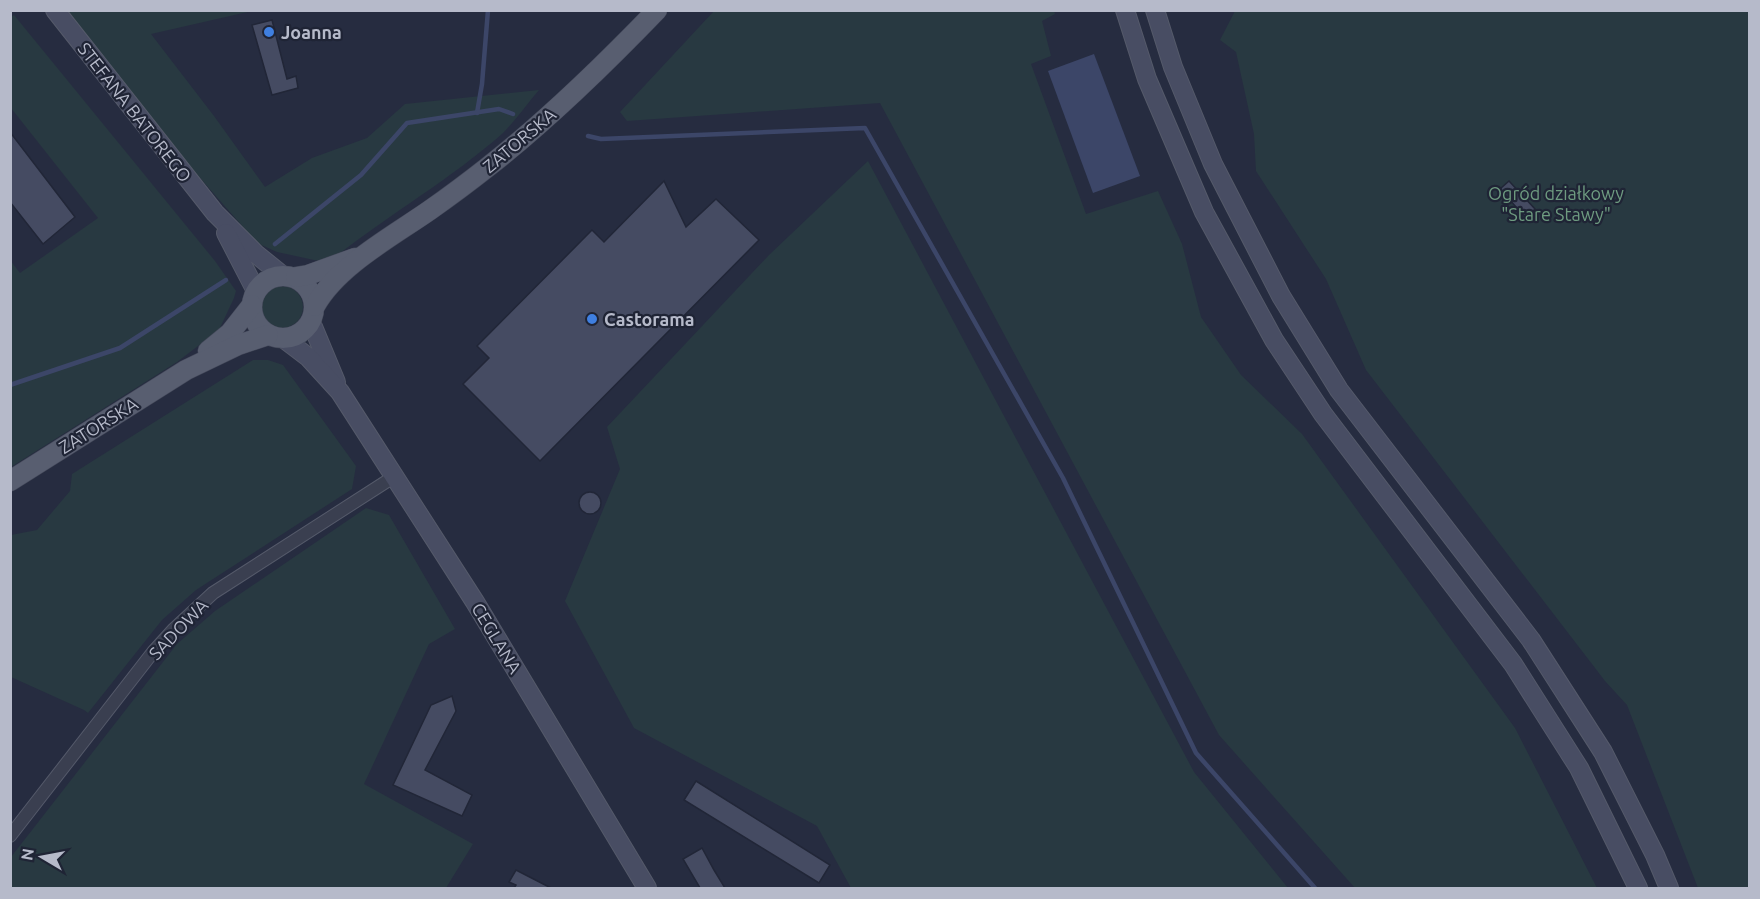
<svg xmlns="http://www.w3.org/2000/svg" width="1760" height="899" font-family="Ubuntu,sans-serif">
<style>
.green{fill:#283941}
.water{fill:#3c4668}
.lines{fill:none;stroke-linecap:round;stroke-linejoin:round}
.stream{stroke:#3c4668;stroke-width:4.5}
.building{fill:#454b62;stroke:#212637;stroke-width:1.5}
.street-casing{stroke:#555a6a;stroke-width:14}
.secondary-casing{stroke:#555a6a;stroke-width:20}
.primary-casing{stroke:#434859;stroke-width:21}
.street{stroke:#3a3f50;stroke-width:12}
.secondary{stroke:#484d63;stroke-width:18}
.primary{stroke:#585e70;stroke-width:20}
.shop-dot{fill:#3f7fe0;stroke:#1f2435;stroke-width:2}
.labels{text-anchor:middle;dominant-baseline:central;stroke-width:4.5;stroke-linejoin:round;paint-order:stroke}
.poi-label{font-size:18px;font-weight:bold;fill:#b6baca;stroke:#1f2435;text-anchor:start}
.street-label{font-size:18px;fill:#b6baca;stroke:#1f2435}
.park-label{font-size:18px;fill:#6e9b80;stroke:#1f2435}
</style>
<rect width="100%" height="100%" fill="#262c40"/>
<g class="green">
<path d="M65,11H252L151,34L214,116L265,187L312,158L367,138L405,104L539,90C527,104 516,120 503,133C449,181 384,217 328,263L277,252L257,243L166,139Z"/>
<path d="M714,11H1054L1055,14L1042,21L1051,56L1031,64L1086,214L1158,191L1182,244L1201,317L1241,375L1302,434L1515,728L1597,888H1355L1219,735L880,103L627,121L620,112Z"/>
<path d="M1235,11H1749V888H1698L1627,705L1605,681L1366,370L1326,279L1256,171L1254,134L1236,52L1220,40Z"/>
<path d="M14,15L215,261L236,291L234,298L219,330L177,362L11,467L10,260L20,273L98,218L11,108L10,18Z"/>
<path d="M868,161L1194,772L1288,888H851L817,826L634,728L565,601L620,469L607,427L769,255Z"/>
<circle cx="282" cy="307" r="21"/>
<path d="M253,360H268L283,365L356,466L352,489L196,590L162,620L88,713L84,710L11,677V535L37,530L70,491L72,474Z"/>
<path d="M366,508L389,515L455,629L429,644L364,784L473,844L446,888H11V857L177,644L215,611Z"/>
</g>
<path class="water" d="M1094,54L1140,176L1093,193L1048,71Z"/>
<g class="lines">
<g class="stream">
<path d="M477,113L482,84L488,10"/>
<path d="M588,136L601,139L865,128L1063,478L1196,753L1315,888"/>
<path d="M275,244L361,175L407,123L499,109L513,114"/>
<path d="M10,385L120,348L226,280"/>
</g>
</g>
<g class="building">
<path d="M272,20L287,79L296,76L298,88L272,95L252,25Z"/>
<path d="M10,132L75,217L43,244L10,202Z"/>
<path d="M664,181L686,227L716,199L759,240L540,461L463,384L489,358L477,346L592,230L604,242Z"/>
<path d="M1509,181L1535,209L1526,218L1500,189Z"/>
<circle cx="590" cy="503" r="11"/>
<path d="M452,696L456,711L425,770L472,795L462,816L393,785L431,705Z"/>
<path d="M696,781L830,865L819,883L684,800Z"/>
<path d="M702,848L714,870L725,888H700L683,859Z"/>
<path d="M516,870L551,888H514L516,885L509,882Z"/>
</g>
<g class="lines">
<g class="street-casing">
<path id="street" d="M10,836L153,652L173,630L213,593L395,476"/>
</g>
<g class="secondary-casing">
<g id="secondary">
<path d="M55,10L215,213L256,254L282,275"/>
<path d="M1125,10L1147,79L1204,212L1274,340L1323,414L1513,664L1579,768L1638,888"/>
<path d="M1155,10L1173,67L1213,164L1281,296L1339,390L1531,640L1603,752L1655,855L1669,888"/>
<path d="M226,233L256,291"/>
<path d="M311,322L336,382"/>
<path d="M283,338L308,357L340,392L475,602L647,888"/>
</g>
</g>
<g class="primary-casing">
<g id="primary">
<circle cx="283" cy="307" r="31"/>
<path d="M296,277L308,275L355,258"/>
<path d="M315,306C337,266 393,236 430,210C450,196 470,181 489,166C549,119 604,65 657,10"/>
<path d="M208,351L230,333L252,305"/>
<path d="M10,481L186,370L238,345L268,335"/>
</g>
</g>
<use href="#street" class="street"/>
<use href="#secondary" class="secondary"/>
<use href="#primary" class="primary"/>
</g>
<g class="shop-dot">
<circle cx="269" cy="32" r="6"/>
<circle cx="592" cy="319" r="6"/>
</g>
<g class="labels">
<g class="poi-label">
<text x="281" y="32">Joanna</text>
<text x="604" y="319">Castorama</text>
</g>
<g class="street-label">
<text transform="translate(135 112) rotate(52)">STEFANA BATOREGO</text>
<text transform="translate(519 140) rotate(-40)">ZATORSKA</text>
<text transform="translate(98 425) rotate(-32)">ZATORSKA</text>
<text transform="translate(178 629) rotate(-46)">SADOWA</text>
<text transform="translate(497 638) rotate(59)">CEGLANA</text>
</g>
<g class="park-label">
<text x="1556" y="193">Ogród działkowy<tspan x="1556" dy="21">"Stare Stawy"</tspan></text>
</g>
</g>
<rect width="1760" height="899" fill="none" stroke="#b6baca" stroke-width="24"/>
<g transform="translate(42 857) rotate(280)" stroke="#1f2435" stroke-width="4.5" paint-order="stroke">
<path d="M0-4.5L10 22L0 15L-10 22Z" fill="#b6baca"/>
<text y="-9" font-size="16" font-weight="bold" text-anchor="middle" fill="#b6baca">N</text>
</g>
</svg>
